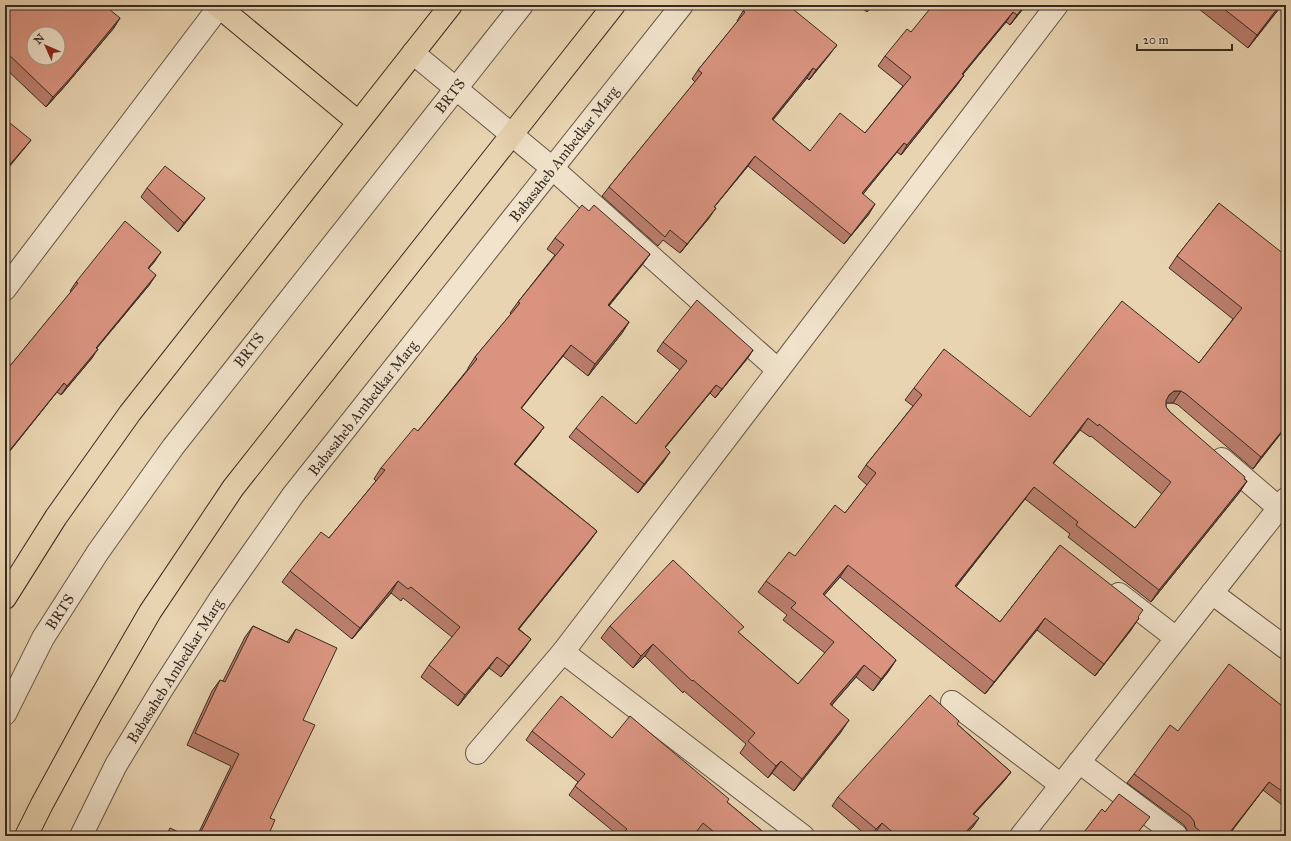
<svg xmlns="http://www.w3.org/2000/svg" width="1291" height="841" font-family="'IM FELL Great Primer',serif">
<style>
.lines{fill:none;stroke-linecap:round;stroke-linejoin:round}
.minor-casing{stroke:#645546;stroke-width:24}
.major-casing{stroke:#382b22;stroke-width:24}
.minor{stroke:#f1e3cc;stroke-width:22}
.major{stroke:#e9d4b1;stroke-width:22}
.wall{fill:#bb7e6d;stroke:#382b22;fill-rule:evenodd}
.shaded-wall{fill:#986759;stroke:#382b22}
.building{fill:#d9937f;stroke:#382b22;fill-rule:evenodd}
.labels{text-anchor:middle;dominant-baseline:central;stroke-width:3;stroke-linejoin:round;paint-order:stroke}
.street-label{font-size:15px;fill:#382b22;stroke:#f1e3cc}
</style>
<rect width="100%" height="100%" fill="#e9d4b1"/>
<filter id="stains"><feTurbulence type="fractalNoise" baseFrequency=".005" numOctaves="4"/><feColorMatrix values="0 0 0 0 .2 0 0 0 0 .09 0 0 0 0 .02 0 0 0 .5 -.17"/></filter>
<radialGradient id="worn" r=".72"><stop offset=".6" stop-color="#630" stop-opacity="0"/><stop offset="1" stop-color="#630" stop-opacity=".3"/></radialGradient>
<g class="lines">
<g class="minor-casing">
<g id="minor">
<path d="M413,53L552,168L778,370"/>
<path d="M5,289L219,7"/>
<path d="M1222,459L1279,508"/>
<path d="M1212,593L1286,648"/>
<path d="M1119,594L1176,638"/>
<path d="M563,652L803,836"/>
<path d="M952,702L1061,785"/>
<path d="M5,714L43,638L98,552L173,447L522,5"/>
<path d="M477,753L563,652L1057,5"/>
<path d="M1079,762L1176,835"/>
<path d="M81,836L116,765L162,689L220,599L293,495L682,5"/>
<path d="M1021,836L1286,499"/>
</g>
</g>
<g class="major-casing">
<g id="major">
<path d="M217,5L358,122"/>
<path d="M5,598L56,517L130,413L451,5"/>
<path d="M26,836L42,804L91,714L150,612L233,488L614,5"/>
</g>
</g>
<use href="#minor" class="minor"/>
<use href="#major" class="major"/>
</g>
<g class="wall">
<path d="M5,5L120,18L113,29L65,86L46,107L5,68Z"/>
<path d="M858,5H873L867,12Z"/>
<path d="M1026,5L1010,25L1006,22L963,74L964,75L957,85L901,155L897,152L863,194L869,214L844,244L748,166L714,207L709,218L680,253L663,240L658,246L602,196L609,187L695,82L692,79L698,70L738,21H737L743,11L830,54L809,80L807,78L773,120L810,151L865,133L903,86L878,66L885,56L911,32Z"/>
<path d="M1194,5H1282L1248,48Z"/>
<path d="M147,188L198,207L178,232L141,197Z"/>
<path d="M1219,203L1286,427L1253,469L1178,405L1173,403H1166V407L1170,412L1247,481L1239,493L1151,602L1068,537L1070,534L1025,499L956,587L1000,622L1060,545L1138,617L1131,630L1095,676L1037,630L985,694L840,577L824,595L896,660L888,672L873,691L856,677L832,705L841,732L794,791L772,773L768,778L740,753L746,744L684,691L683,693L645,656L633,668L601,638L610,626L739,633L798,684L825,653L783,620L787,615L758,592L766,581L845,513L867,485L858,477L866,465L913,406L905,400L914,388L1030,417L1199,363L1233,319L1169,268L1177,256ZM1080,430L1090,437L1091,436L1162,494L1135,528L1053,464Z"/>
<path d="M589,211L650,254L642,265L609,306L629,322L622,333L588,376L563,356L521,408L544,427L536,438L515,464L597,531L589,542L519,629L531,639L523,650L501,677L489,668L458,706L421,677L429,665L452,637L403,598L401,601L391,593L352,639L282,582L290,571L329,538L376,481L374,479L381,468L418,431L468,369V368L475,357L511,314L510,313L518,302L555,255L547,249L555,238Z"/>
<path d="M155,261L148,269L150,284L97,348L92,358L61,395L57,392L5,457V372L71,292L70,291L76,282Z"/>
<path d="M663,342L753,350L747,359L715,398L710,393L665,448L664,461L638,493L569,437L576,428L636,424L680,370L657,351Z"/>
<path d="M253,626L287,642L296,629L303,720L270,818L268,836H197L231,766L187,745L212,691L220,680L223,681L245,637Z"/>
<path d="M1286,709V808L1263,790L1228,836H1188L1187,830L1184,825L1127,783L1134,774L1178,731Z"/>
<path d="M957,724L1011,772L1004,781L974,814L973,827L964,836H881L876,832L872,836H867L832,806L838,797Z"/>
<path d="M532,731L612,738L727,802L768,836H702L697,832L694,836H619L569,795L578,782L526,740Z"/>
</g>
<g class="shaded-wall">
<path d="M1025,5H1026L1010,25L1017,15Z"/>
<path d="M1280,5H1282L1248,48L1257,35Z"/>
<path d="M1013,12L1006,22L956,83L962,74Z"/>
<path d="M120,18L113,29L65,86L46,107L53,97Z"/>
<path d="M837,45L830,54L809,80L816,70Z"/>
<path d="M813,68L807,78L765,129L772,119Z"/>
<path d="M964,75L957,85L901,155L907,145Z"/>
<path d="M31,140L23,150L5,172L6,169Z"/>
<path d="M904,143L897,152L856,203L862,193Z"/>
<path d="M755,156L748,166L707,216L714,207Z"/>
<path d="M205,198L198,207L178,232L184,223Z"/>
<path d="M875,204L869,214L844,244L851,235Z"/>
<path d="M716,208L709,218L680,253L687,244Z"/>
<path d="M161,252L155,261L142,277L148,268Z"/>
<path d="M650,254L642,265L600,316L608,305Z"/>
<path d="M156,275L150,284L90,356L96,348Z"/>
<path d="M629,322L622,333L588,376L595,364Z"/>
<path d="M571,345L563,356L513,419L521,408Z"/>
<path d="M98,349L92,358L61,395L67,386Z"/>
<path d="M753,350L747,359L715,398L722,389Z"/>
<path d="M64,383L57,392L5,457V456Z"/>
<path d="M716,385L710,393L658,456L665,447Z"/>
<path d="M1174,391H1181L1173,403H1166L1160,407L1169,395Z"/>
<path d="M1088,418L1080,430L1044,475L1053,463Z"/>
<path d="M1286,426V427L1253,469L1261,457Z"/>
<path d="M544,427L536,438L506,475L514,464Z"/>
<path d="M670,452L664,461L638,493L644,484Z"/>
<path d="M1247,481L1239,493L1151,602L1159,590Z"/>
<path d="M1034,487L1025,499L947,598L955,586Z"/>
<path d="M597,531L589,542L510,640L518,629Z"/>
<path d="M848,565L840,577L815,606L823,594Z"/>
<path d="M398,581L391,593L352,639L360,628Z"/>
<path d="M1045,618L1037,630L985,694L994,682Z"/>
<path d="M1139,618L1131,630L1095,676L1104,664Z"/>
<path d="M531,639L523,650L501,677L509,666Z"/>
<path d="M653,644L645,656L633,668L641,656Z"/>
<path d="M497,657L489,668L458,706L465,695Z"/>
<path d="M896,660L888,672L873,691L881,679Z"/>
<path d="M864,665L856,677L822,716L830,704Z"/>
<path d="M849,720L841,732L794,791L802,779Z"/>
<path d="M781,761L772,773L768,778L776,766Z"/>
<path d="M1011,772L1004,781L967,822L973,814Z"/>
<path d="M1269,782L1228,836H1227Z"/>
<path d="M979,818L973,827L964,836H962Z"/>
<path d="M882,823L876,832L872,836L876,829Z"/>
</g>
<g class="building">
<path d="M5,5H104L120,18L72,76L53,97L5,51ZM34,34H58V58H34Z"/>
<path d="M748,5H788L837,45L816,70L813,68L772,119L810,151L840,113L865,133L911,77L885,56L907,29L911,32L933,5H1025L1017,15L1013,12L962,74L964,75L907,145L904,143L862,193L875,204L851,235L755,156L714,207L716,208L687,244L670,230L665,237L609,187L702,73L698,70L745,12L743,11Z"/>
<path d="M1219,5H1280L1257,35Z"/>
<path d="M5,119L31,140L6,169H5Z"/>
<path d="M165,166L205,198L184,223L147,188Z"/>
<path d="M1219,203L1285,255L1286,254V426L1261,457L1186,394L1181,391H1174L1169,395L1166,401V407L1170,412L1245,477L1244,479L1247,481L1159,590L1076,525L1078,522L1034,487L955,586L1000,622L1060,545L1143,610L1138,617L1139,618L1104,664L1045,618L994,682L848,565L823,594L896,660L881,679L864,665L830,704L849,720L802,779L781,761L776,766L748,741L755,733L693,680L692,681L653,644L641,656L610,626L673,560L744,627L738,632L798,684L834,642L791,608L796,603L766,581L789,552L795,556L835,505L845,513L876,473L866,465L922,395L914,388L944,349L1030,417L1122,301L1199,363L1242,308L1177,256ZM1088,418L1098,426L1099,424L1171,482L1135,528L1053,463Z"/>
<path d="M582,205L589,211L594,205L650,254L608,305L629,322L595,364L571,345L521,408L544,427L514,464L597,531L518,629L531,639L509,666L497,657L465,695L429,665L460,627L411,587L408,589L398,581L360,628L290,571L321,532L329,538L385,470L381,468L414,428L418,431L477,359L475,357L520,303L518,302L564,245L555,238Z"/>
<path d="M125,221L161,252L148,268L156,275L96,348L98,349L67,386L64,383L5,456V372L78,283L76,282Z"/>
<path d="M697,300L753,350L722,389L716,385L665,447L670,452L644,484L576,428L602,396L636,424L687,361L663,342Z"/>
<path d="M253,626L289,643L296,629L337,648L303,720L315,725L270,818L275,820L268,836H199L239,754L195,733L220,680L225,682Z"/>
<path d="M1229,664L1286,709V794L1269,782L1227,836H1206L1195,827L1194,821L1190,816L1134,774L1170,725L1178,731Z"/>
<path d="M930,695L959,721L957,724L1011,772L973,814L979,818L962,836H897L882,823L876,829L838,797Z"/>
<path d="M561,696L612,738L630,716L729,799L727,802L768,836H719L703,823L693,836H631L625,831L627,829L575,786L585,774L532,731Z"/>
<path d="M1119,794L1150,817L1135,836H1081L1102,809L1105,812Z"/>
<path d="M170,828L187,836H166Z"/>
</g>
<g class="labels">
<g class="street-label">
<text transform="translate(450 96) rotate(-52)">BRTS</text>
<text transform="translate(564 154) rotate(-52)">Babasaheb Ambedkar Marg</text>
<text transform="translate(249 350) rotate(-52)">BRTS</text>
<text transform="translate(363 408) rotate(-52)">Babasaheb Ambedkar Marg</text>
<text transform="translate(60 612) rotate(-57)">BRTS</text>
<text transform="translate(175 671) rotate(-58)">Babasaheb Ambedkar Marg</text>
</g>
</g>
<rect width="1291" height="841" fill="none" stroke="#e9d4b1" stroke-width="20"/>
<rect x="6" y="6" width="1279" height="829" fill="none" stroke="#382b22" stroke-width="2"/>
<rect x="10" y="10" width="1271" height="821" fill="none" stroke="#382b22"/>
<g transform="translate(46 46) rotate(315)"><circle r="19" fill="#f1e3cc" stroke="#a79988"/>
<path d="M0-3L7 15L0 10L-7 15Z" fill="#8f2418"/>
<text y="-6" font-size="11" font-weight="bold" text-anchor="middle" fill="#382b22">N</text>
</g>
<path d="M1137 44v6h95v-6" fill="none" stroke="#382b22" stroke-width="2"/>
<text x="1143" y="44" font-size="12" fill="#382b22" stroke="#f1e3cc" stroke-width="3" paint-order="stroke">20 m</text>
<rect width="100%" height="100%" filter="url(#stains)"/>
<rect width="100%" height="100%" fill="url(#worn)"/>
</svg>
